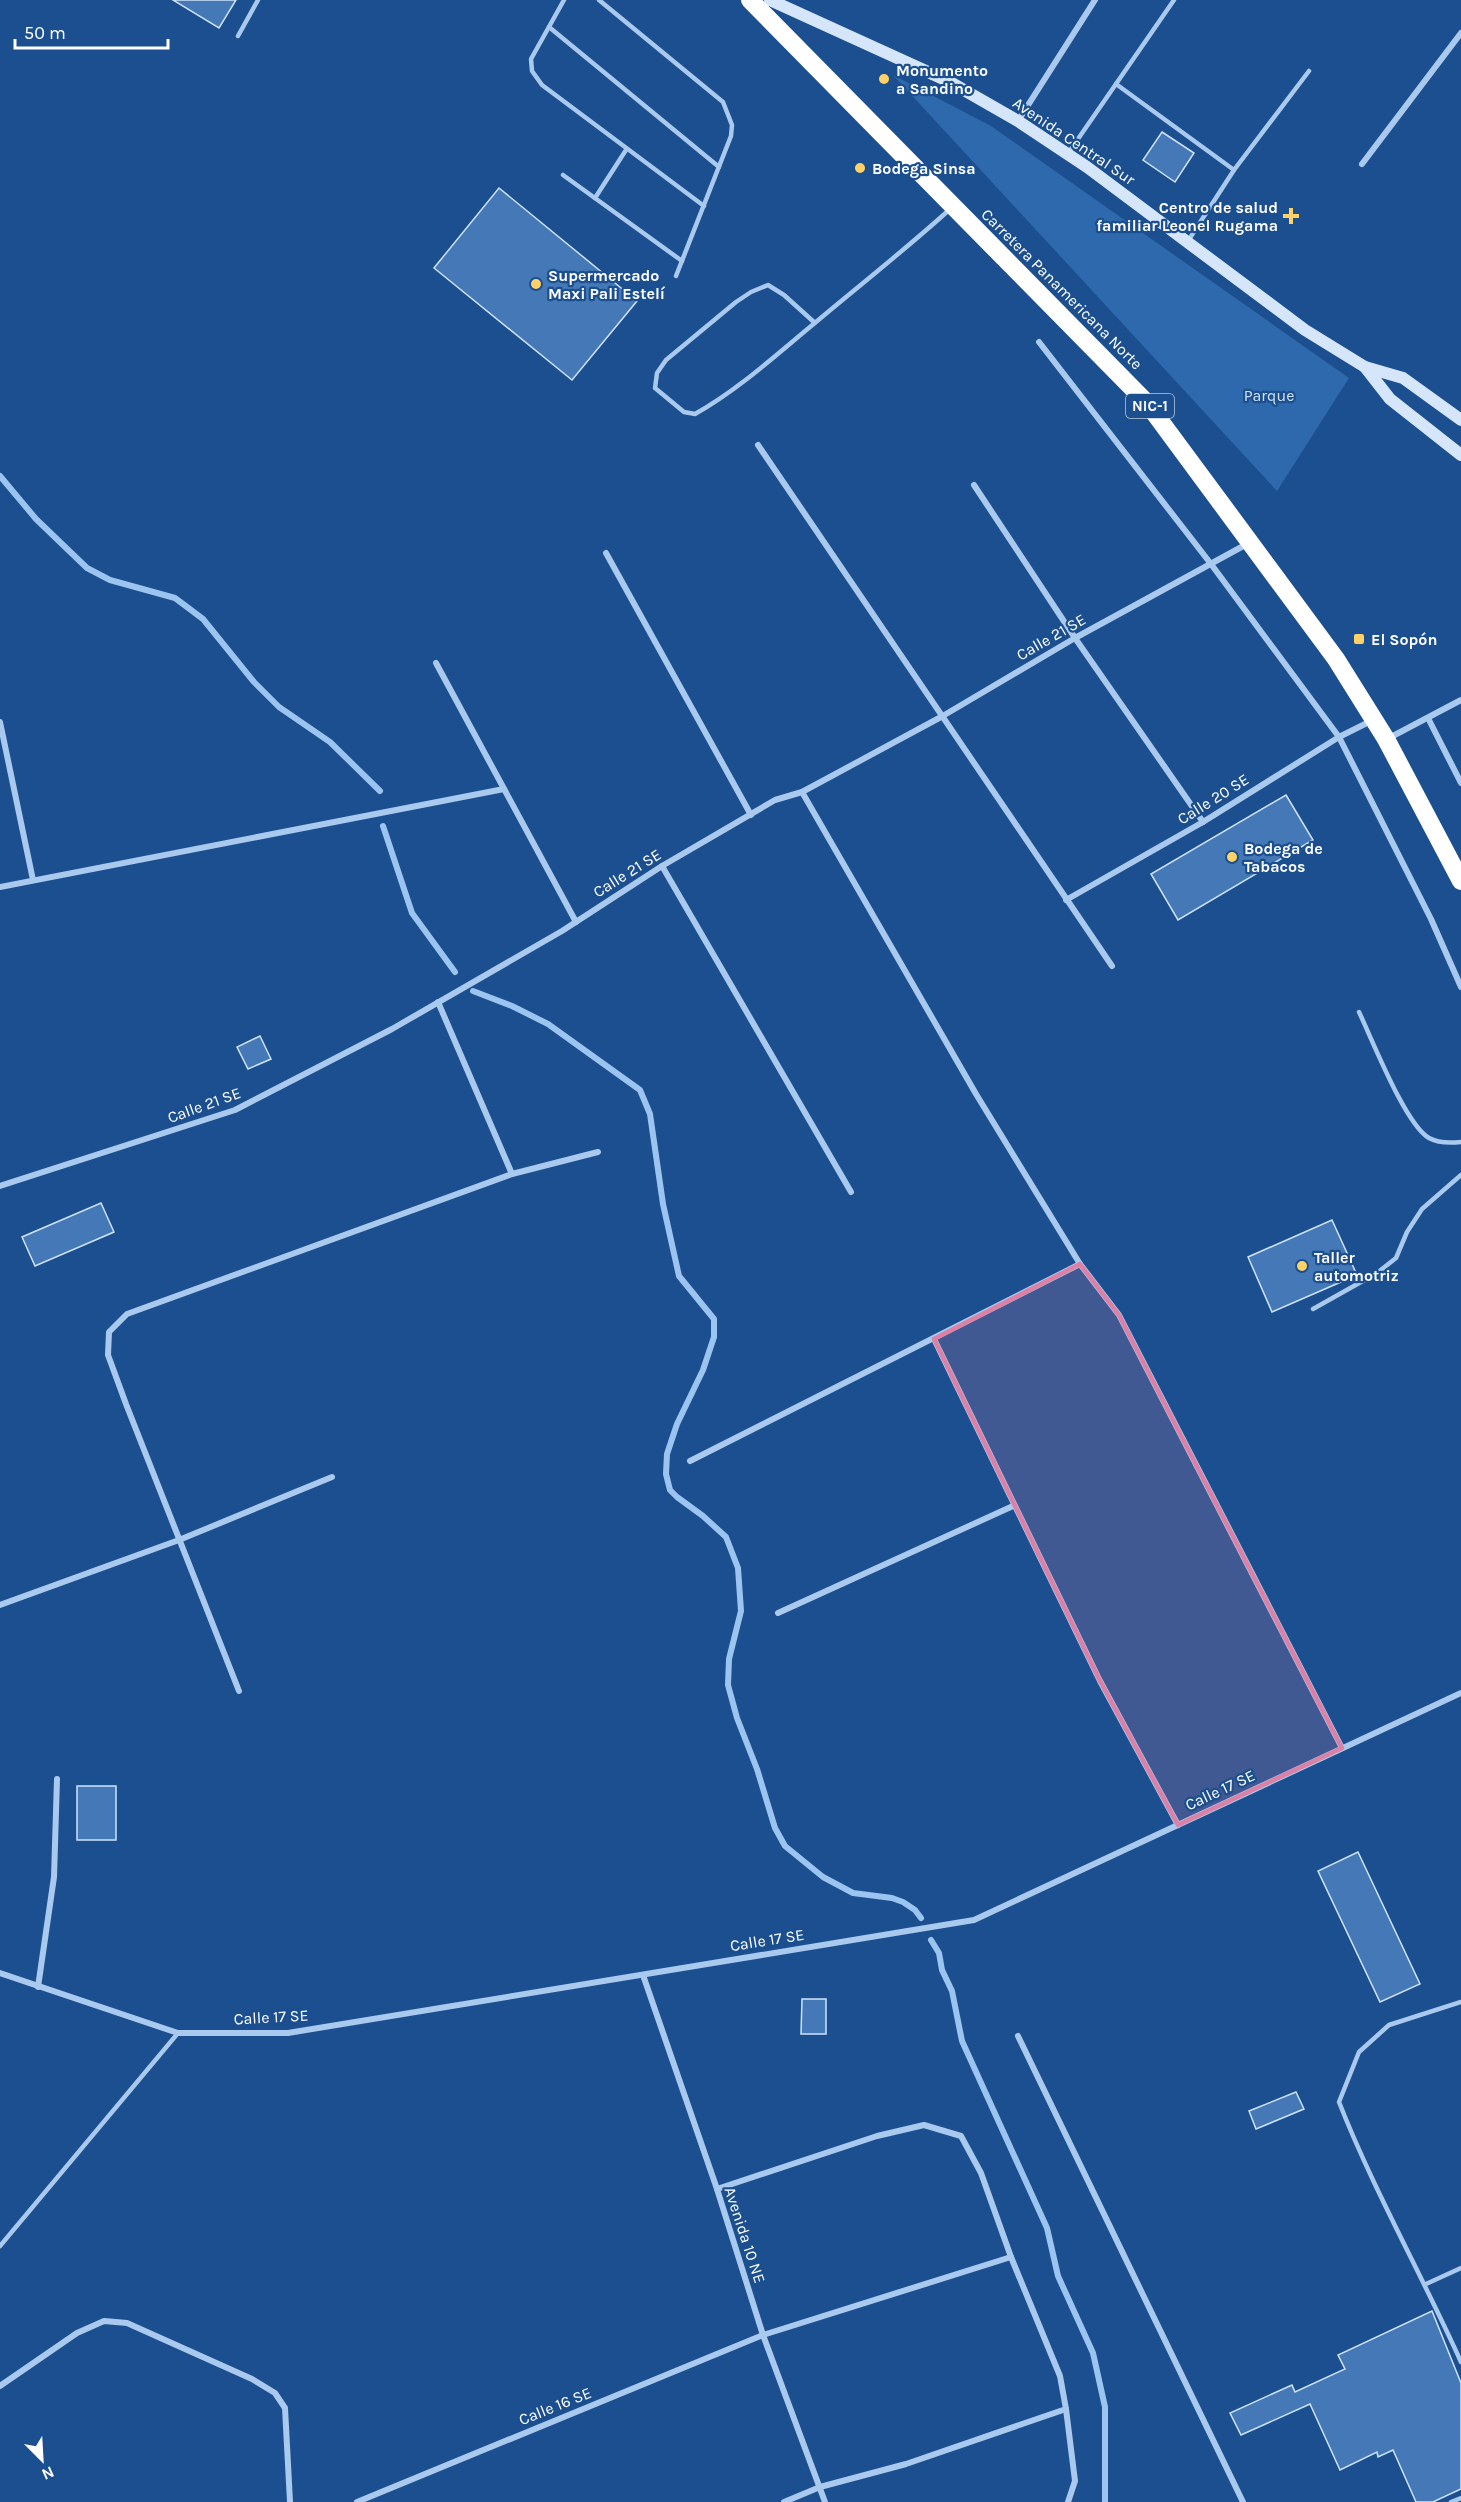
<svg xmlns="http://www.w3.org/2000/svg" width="1461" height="2502" font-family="Karla,sans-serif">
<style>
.green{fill:#2e69ad}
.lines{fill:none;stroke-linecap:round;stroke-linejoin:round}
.stream{stroke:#9cc4f0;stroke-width:6}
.building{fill:#4478b7;stroke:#cfe3fa;stroke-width:1.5}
.lane{stroke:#a9c9ee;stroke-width:4.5}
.street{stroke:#a9c9ee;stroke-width:6}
.secondary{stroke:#d6e6fa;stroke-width:12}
.highway{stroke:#fff;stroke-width:18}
.marked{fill:#dd80a5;fill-opacity:0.2;stroke:#dd80a5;stroke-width:4.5;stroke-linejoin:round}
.poi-dot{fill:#ffd166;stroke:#1b4f8f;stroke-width:2}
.labels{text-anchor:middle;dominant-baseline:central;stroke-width:4.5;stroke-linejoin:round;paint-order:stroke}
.shield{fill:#1b4f8f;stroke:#bbcadd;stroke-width:1.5}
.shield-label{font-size:15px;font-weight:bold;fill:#fff}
.poi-label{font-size:16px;font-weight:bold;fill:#fff;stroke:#1b4f8f;text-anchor:start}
.street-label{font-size:16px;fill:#fff;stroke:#1b4f8f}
.park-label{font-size:16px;fill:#cfe3fa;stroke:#1b4f8f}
</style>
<rect width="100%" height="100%" fill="#1b4f8f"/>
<path class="green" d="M893,75L991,126L1349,378L1277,491Z"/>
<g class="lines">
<g class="stream">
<path d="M0,476L36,519L87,568L110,580L175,598L203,619L254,682L279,707L330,742L380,791"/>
<path d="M383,826L412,913L455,972"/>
<path d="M473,991L512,1006L548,1024L640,1090L650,1114L663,1204L679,1276L714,1319V1337L703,1370L677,1424L667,1454L666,1474L670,1490L677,1497L703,1516L726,1537L738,1568L741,1611L729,1659L728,1685L737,1718L757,1769L775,1828L785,1846L823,1877L853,1893L892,1898L903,1902L915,1910L921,1918"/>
<path d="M931,1940L939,1953L942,1970L952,1991L962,2041L1047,2228L1058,2276L1093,2353L1105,2407V2502"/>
</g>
</g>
<g class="building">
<path d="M173,0H236L219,28Z"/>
<path d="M1162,132L1194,153L1175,182L1143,160Z"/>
<path d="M499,188L637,301L572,380L434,268Z"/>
<path d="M1286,795L1313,840L1178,920L1151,874Z"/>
<path d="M260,1036L271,1059L248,1069L237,1047Z"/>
<path d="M101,1203L114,1232L35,1266L22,1237Z"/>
<path d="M1332,1220L1357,1275L1272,1312L1248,1257Z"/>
<rect x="77" y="1786" width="39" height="54"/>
<path d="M1358,1852L1420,1984L1380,2002L1318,1871Z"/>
<path d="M802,1999H826V2034H801Z"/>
<path d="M1296,2092L1304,2109L1256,2129L1249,2111Z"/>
<path d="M1432,2311L1461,2383V2489L1433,2502H1416L1393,2450L1378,2457L1377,2452L1340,2470L1310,2404L1241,2435L1230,2413L1292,2385L1295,2392L1345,2369L1338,2355Z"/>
</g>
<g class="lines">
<g class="lane">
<path d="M564,0L531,59L532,71L542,85L704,206"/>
<path d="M599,0L723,102L732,125L731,136L676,276"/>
<path d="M549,27L719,167"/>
<path d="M238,36L258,0"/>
<path d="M1116,84L1234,170L1309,71"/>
<path d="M1069,152L1174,0"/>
<path d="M563,175L682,261"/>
<path d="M595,198L626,150"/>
<path d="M1188,241L1234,170"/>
<path d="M815,323L784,295L768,285L751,292L736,302L666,360L657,373L655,388L684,412L695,414C738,390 777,354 816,322C860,285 906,249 949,210"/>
<path d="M1359,1012C1372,1039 1405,1124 1429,1138C1438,1143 1451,1143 1461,1142"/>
<path d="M1313,1309L1377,1273L1396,1258L1407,1232L1422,1209L1461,1175"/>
<path d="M1461,2002L1389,2025L1359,2052L1339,2102C1374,2191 1422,2275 1461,2362"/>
<path d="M0,2246L178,2033"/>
<path d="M1426,2284L1461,2268"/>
<path d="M1451,2502L1461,2498"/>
</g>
<g class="street">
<path d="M1018,121L1095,0"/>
<path d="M1362,164L1461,33"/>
<path d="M1039,342L1211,564L1339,737L1431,919L1461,987"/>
<path d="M758,445L1112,966"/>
<path d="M974,485L1075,638L1203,822"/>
<path d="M606,553L751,815"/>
<path d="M436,663L576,922"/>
<path d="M1428,718L1461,783"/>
<path d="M0,722L33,880"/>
<path d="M1389,738L1461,700"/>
<path d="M802,792L976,1094L1080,1264L1119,1315L1342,1748"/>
<path d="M662,866L851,1192"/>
<path d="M0,887L504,789"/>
<path d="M1066,900L1203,822L1339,737L1373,720"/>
<path d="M438,1002L512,1174"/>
<path d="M0,1186L235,1110L392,1029L562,931L662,866L775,800L802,792L941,717L1075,638L1247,544"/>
<path d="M934,1339L1100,1681L1178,1825"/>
<path d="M690,1461L1080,1264"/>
<path d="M0,1605L179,1540L332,1477"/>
<path d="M778,1613L1013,1506"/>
<path d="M239,1691L126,1404L108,1355L109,1332L127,1314L512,1174L598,1152"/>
<path d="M0,1973L178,2033H288L974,1920L1461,1693"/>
<path d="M643,1975L717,2189L763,2335L825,2502"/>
<path d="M38,1987L54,1877L57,1779"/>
<path d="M1018,2036L1243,2502"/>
<path d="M717,2189L877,2136L924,2125L961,2136L981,2173L1011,2257L1060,2376L1066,2409L906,2464L820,2487L784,2502"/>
<path d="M0,2386L77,2333L104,2321L127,2323L252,2379L275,2393L285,2408L290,2502"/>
<path d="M1066,2409L1075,2481L1068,2502"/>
<path d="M357,2502L763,2335L1011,2257"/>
</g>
<g class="secondary">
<path d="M770,0L950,82L1018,121L1087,167L1305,330L1365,367L1403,378L1461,420"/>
<path d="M1365,367L1390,399L1461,455"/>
</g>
<path class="highway" d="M750,0L1147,403L1336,659L1386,739L1461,881"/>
</g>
<path class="marked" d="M1080,1264L1119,1315L1342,1748L1178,1825L1100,1681L934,1339Z"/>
<g class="poi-dot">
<circle cx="884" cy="79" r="6"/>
<circle cx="860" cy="168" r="6"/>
<path d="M1288 207h6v6h6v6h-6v6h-6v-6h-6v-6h6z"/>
<circle cx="536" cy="284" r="6"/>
<rect x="1353" y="633" width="12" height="12" rx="3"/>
<circle cx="1232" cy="857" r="6"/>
<circle cx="1302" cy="1266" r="6"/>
</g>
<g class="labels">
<rect class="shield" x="1126" y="394" width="48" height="24" rx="4.5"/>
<g class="shield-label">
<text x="1150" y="406">NIC-1</text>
</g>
<g class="poi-label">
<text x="896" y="70">Monumento<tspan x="896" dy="18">a Sandino</tspan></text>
<text x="872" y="168">Bodega Sinsa</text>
<text x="1278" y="207" text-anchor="end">Centro de salud<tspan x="1278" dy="18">familiar Leonel Rugama</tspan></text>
<text x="548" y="275">Supermercado<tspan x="548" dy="18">Maxi Pali Estelí</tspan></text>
<text x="1371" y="639">El Sopón</text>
<text x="1244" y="848">Bodega de<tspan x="1244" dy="18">Tabacos</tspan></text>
<text x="1314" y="1257">Taller<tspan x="1314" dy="18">automotriz</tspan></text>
</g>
<g class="street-label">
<text transform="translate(1074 141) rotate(34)">Avenida Central Sur</text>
<text transform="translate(1062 289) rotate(45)">Carretera Panamericana Norte</text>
<text transform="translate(1051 637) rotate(-30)">Calle 21 SE</text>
<text transform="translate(1213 799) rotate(-32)">Calle 20 SE</text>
<text transform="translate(627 873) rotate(-32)">Calle 21 SE</text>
<text transform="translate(204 1105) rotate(-20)">Calle 21 SE</text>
<text transform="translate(1220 1790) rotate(-25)">Calle 17 SE</text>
<text transform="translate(767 1940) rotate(-9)">Calle 17 SE</text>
<text transform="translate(271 2017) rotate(-3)">Calle 17 SE</text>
<text transform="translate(745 2235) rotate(72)">Avenida 10 NE</text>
<text transform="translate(555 2406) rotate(-22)">Calle 16 SE</text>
</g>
<g class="park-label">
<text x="1269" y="395">Parque</text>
</g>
</g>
<g transform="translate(42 2460) rotate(156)" stroke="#1b4f8f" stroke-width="4.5" paint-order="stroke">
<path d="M0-4.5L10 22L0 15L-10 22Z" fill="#ffffff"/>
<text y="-9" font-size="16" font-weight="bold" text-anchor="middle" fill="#ffffff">N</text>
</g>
<path d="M15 39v9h153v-9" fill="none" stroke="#ffffff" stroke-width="3"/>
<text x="24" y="39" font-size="18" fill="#ffffff" stroke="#1b4f8f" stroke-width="4.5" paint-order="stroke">50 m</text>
</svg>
